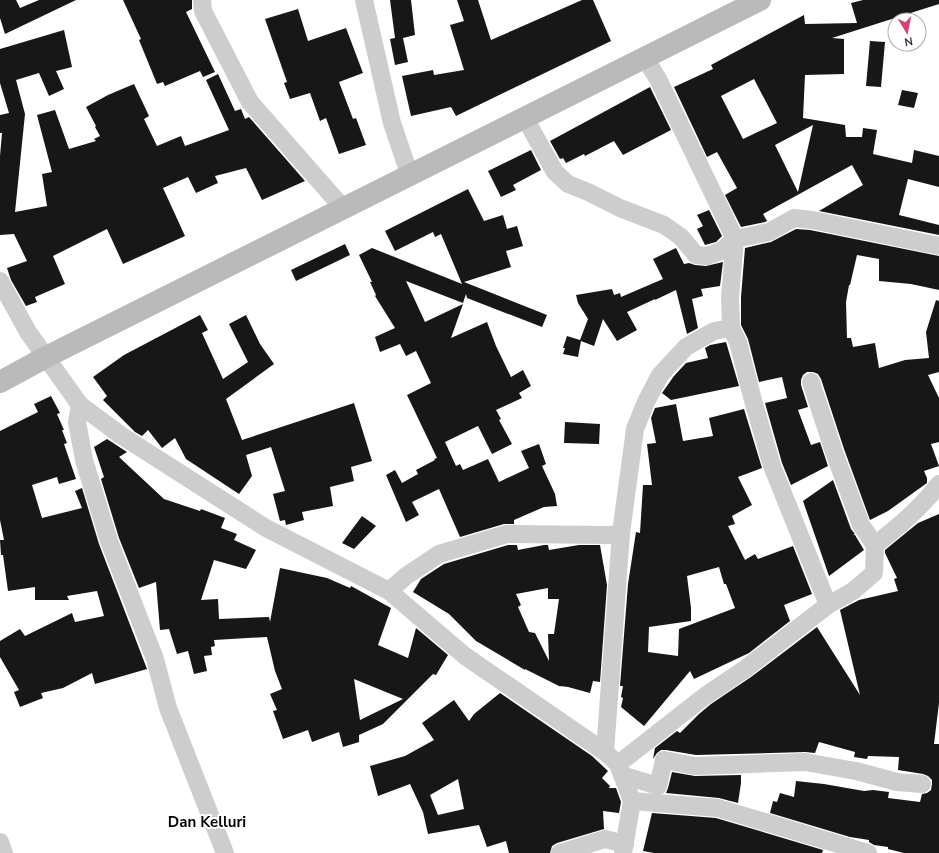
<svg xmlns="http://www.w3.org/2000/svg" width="939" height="853" font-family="'Nunito Sans',sans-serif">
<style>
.building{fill:#171717;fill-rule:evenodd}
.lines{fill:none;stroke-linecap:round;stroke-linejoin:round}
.minor{stroke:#cdcdcd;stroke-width:18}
.secondary{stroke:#bababa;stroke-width:22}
.labels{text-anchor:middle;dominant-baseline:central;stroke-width:4;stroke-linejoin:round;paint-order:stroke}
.district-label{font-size:15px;font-weight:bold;fill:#000;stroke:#fff}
</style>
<rect width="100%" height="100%" fill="#fff"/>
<g class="building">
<path d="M0,0H16L20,8L39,0H76L5,34L0,18Z"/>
<path d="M123,0H192V9L186,12L215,72L203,77L200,71L165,86L163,82L157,84L139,40L141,39Z"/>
<path d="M390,0H411L415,35L403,38L408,62L395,65L390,39L395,38Z"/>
<path d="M457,0H478L491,40L582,0H593L611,41L456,116L451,107L411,116L402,76L433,70L434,75L464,70L450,25L464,21Z"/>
<path d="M863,0H939V4L832,38L844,39V74L805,75L803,118L845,125L846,137H862L863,128L877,130L873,154L912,163L914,150L939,156V187L908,179L899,215L939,225V235L819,211L863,185L852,165L763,214L767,221L765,222L741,227L725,195L737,188L717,152L707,157L674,87L713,69L711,65L804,15L805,24L857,23L851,3ZM754,79L777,123L743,139L721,96ZM813,125L798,192L775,145Z"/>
<path d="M298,9L308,41L346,28L363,73L339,82L353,119L356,118L366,145L339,154L326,118L320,121L310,93L290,99L284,83L287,82L265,19Z"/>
<path d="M64,30L72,67L56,71L64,89L49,96L39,73L16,80L25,114L15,212L47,206L42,174L52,172L37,115L55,110L69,149L96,141L94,139L100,136L95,127L96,126L86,107L108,95L134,84L149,116L144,119L157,146L181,136L185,146L229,130L206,80L218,74L235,111L241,109L245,119L249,117L305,181L262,200L246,168L215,176L218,183L196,193L188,177L163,188L185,236L123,264L107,229L53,256L65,284L35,297L37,302L26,306L11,280L7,268L27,261L14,234L0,235V156L2,133H0V115L9,113L0,83V49Z"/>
<path d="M870,41L885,42L881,87L866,86Z"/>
<path d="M650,87L671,130L623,155L614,141L585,156L584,154L566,163L563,158L560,159L550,141Z"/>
<path d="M902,90L918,93L914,108L898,105Z"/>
<path d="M531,150L541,170L513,185L516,190L501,197L488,171Z"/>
<path d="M468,189L484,221L503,215L507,229L517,226L523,246L506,251L511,267L464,282L547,315L542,327L467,298L466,294L463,303L406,281L425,322L463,304L451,338L487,322L496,346L511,377L523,370L531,386L519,393L522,398L496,410L501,419L499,420L512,444L492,454L478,426L445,442L456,466L460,464L463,470L488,459L499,482L529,468L521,451L539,444L546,464L542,466L555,494L557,506L544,507L514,520V524H504L460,537L439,489L412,502L419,515L406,522L386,475L395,470L402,483L418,474L416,470L435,460L434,459L437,458L407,395L431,383L416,351L406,356L400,344L380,352L375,337L395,328L375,296L376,295L370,282H372L359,255L372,248L462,284L441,234L435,237L433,232L395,251L385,231Z"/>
<path d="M709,210L722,236L716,242L705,245L697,229L703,226L697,215Z"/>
<path d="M796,229L810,230L939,256V290L911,284L879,281V259L857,255L850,285H849L846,302L847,338H851L853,347L875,343L879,368L905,360L929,358L926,332L936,300L939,301V372L928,375L939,398V442L931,444L939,466L924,471L927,478V483L888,511L870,520L844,449L821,379L818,374L813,372H807L803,375L801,380V385L808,407L798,410L811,445L820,442L828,466L791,485L782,463L765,403L787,398L782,377L759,382L748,339L741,325V297L745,248L771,242Z"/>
<path d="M345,244L350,255L296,281L291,270Z"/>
<path d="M676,248L684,264L689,263L695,265L706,266L723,262L720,286L701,289L703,296L692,299L698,328L687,334L676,290L655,300V299L627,312L637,330L617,341L603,319L594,346L581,341L578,357L563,354L565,348H563L567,336L580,340L588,319L578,303L576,295L612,289L614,295L620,293L621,297L663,279L653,259Z"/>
<path d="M200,315L208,330L202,333L223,379L248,362L229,324L246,315L260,344L274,364L226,399L242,440L354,403L372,461L351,467L354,481L330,487L333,506L302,512L304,520L286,525L285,520L280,521L273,494L285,491L271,447L246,455L252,476L239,494L186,459L175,438L162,448L148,430L142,436L135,432L103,400L107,396L93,377L124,355Z"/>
<path d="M726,342L739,386L671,400L662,393L674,376L686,363L708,358L705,348L710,345Z"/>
<path d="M51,396L60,413L57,414L64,430H62L67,443L64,444L76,479L59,484L57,477L32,485L42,518L82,508L75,491L82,488L99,544L147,669L95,684L92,673L63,688L41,693L43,698L20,707L14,692L19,690L0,657V641L20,629L25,636L72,613L75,622L104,616L97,591L67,596L69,600H35V587L8,591L3,555H1L0,540H4L0,520V431L38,412L34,404Z"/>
<path d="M676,404L683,441L713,436L709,418L744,409L762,468L738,477L752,505L732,516L735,524L728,526L745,560L755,554L758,559L793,546L812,594L784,605L790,621L749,653L694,679L690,671L644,726L621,707L623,698L621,697L623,686H620L628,584L636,532L640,533L643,485H652L647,444L656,443L651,418L655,408ZM719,567L724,584H726L735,608L679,629L678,656L648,652L649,627L691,621V608L687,576Z"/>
<path d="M565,422L600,424L599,444L564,443Z"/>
<path d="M107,439L127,452L119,457L164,499L200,511L201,509L225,518L221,528L237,534L234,540L256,550L246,569L214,560L201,600L218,599L219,619L269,617L270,622L280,568L327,578L350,588L351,586L391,608L378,645L408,658L416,628L448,655L436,675L433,674L383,724L359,735V742L343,747L339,732L312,742L308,730L283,739L273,711L277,710L270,694L282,689L275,671L267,637L214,640L215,646L211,647L212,655L204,656L207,671L194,674L188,651L177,654L169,629L160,630L156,582L139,588L119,538L101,479L104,477L94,447ZM354,679L403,699L360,720Z"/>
<path d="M833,480L851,529L855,534L853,535H855L864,550L829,576L803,501Z"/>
<path d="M939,514V703L934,744H939V853H904L888,849V847L874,845L869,842V840L850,837L770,813L773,801L777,802L780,793L794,797L796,781L824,784L864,791L873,790L889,792L888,798L920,802L922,794L927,793L931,790L932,784V780L928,776L923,774L898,770L899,757L868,756L867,759L854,757L855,752L819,742L815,753L805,752L696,755L666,750H661L657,753L653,759L655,748L677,731L680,733L699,714L711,704L751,677L817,627L860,695L840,610L859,600L898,591L894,579L897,578L885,553V550L918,523Z"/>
<path d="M362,516L376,526L354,549L342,543Z"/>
<path d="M508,545H517L518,550L544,545H548L549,550L579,545H600L607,585L600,682L593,681L590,693L568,687L560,686L561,687L525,669V670L476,641L449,614L413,592L421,579L444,564ZM548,588V599H559L554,634H548L549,661L535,633L529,632L518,607L521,605L516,594Z"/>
<path d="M500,693L592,756L608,771L602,778L610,786L609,788H616L621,802L619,813L603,811L604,829L557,843L552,846L550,853H509L506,841L487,847L479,825L428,834L423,812L410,784L378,796L370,766L405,756L434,740L422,723L454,700L469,721L474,714ZM458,779L464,809L438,815L430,795Z"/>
<path d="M672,772L695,776L741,775V783L738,803L719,798L666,793L668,788Z"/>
<path d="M652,813L716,818L823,850L822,853H654L643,851Z"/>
</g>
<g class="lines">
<g class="minor">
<path d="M202,0L203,11L250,102L343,208"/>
<path d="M364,0L392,123L410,176"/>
<path d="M525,118L555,172L568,184L588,192L620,208L664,225L681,237L696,255L707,256L721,251L735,239L769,232L794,218L812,220L939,246"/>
<path d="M0,281L28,332L80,405L122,436L266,528L389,591L465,656L605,752L618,764L632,801L623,853"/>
<path d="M731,328L738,342L754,404L772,466L828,605"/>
<path d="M80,405L77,422L84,460L109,541L155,659L168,708L225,853"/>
<path d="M875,545C899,526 921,508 939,484"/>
<path d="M389,591L406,576L439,554L507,534L611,535L621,533"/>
<path d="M605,752L621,533L635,429L646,402L660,375L686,347L714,331L731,328L730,297L735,239L658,79L645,58"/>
<path d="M618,764L705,696L745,669L828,605L853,591L874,573L875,545L861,525L834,452L811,382"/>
<path d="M622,775L658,786L664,760L695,766L805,762L856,771L897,782L922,784"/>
<path d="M632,801L718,808L868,853"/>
<path d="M0,842L4,853"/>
<path d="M560,853L605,839L625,844"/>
</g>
<path class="secondary" d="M0,382L46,357L760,0"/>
</g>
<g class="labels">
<g class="district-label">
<text x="207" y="822">Dan Kelluri</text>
</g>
</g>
<g transform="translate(907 32) rotate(170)"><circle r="19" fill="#ffffff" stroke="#acacac"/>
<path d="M0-3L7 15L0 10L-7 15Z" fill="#d74174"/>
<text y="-6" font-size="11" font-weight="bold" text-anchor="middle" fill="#303030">N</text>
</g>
</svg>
